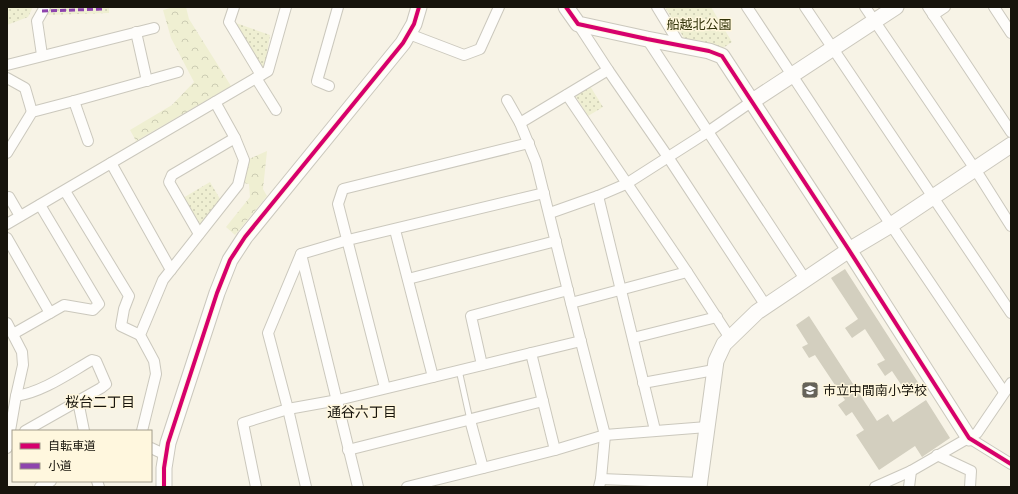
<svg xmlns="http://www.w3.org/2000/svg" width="1018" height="494" font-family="'Open Sans','Noto Sans JP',sans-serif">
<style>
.grass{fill:url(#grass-dots)}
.forest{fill:url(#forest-crowns)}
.building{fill:#d3cfbf}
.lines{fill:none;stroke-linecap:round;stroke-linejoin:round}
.lane-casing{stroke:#cbc8bd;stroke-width:7}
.street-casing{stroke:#cbc8bd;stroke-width:12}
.secondary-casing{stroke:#cbc8bd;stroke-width:17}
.lane{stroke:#fefdfb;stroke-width:5}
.street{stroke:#fefdfb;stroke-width:10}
.secondary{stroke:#fefdfb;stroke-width:15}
.quiet{stroke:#8e44ad;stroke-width:3;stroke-dasharray:6 3;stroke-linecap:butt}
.cycleway-casing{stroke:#fff7de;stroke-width:6}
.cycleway{stroke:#d6006c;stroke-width:4}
.labels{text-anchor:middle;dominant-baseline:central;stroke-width:3;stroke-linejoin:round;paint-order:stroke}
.park-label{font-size:13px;fill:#34350b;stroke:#fff7de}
.poi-label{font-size:13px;fill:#17140c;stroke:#fff7de;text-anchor:start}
.neighbourhood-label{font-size:14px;fill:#17140c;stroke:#fff7de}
</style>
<defs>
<pattern id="grass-dots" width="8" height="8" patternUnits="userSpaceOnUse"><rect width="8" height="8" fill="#efefd2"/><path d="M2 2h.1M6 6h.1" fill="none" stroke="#ccccb3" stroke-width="1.8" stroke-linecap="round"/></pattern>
<pattern id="forest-crowns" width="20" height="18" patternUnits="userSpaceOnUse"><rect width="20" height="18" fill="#efefd2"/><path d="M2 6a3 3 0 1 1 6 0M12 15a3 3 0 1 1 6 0" fill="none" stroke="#ccccb3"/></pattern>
</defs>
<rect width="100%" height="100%" fill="#f7f3e6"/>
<g class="grass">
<path d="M7,7H33L28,17L7,25Z"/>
<path d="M50,7H109V13L46,15Z"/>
<path d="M665,7H711L732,42L723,48L684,38Z"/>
<path d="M233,22L270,35L265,65L261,68Z"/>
<path d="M590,86L603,107L588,116L575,95Z"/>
<path d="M210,182L220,199L199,226L183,198Z"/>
</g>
<g class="forest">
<path d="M174,7H186L189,19L231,86L136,141L130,130L172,105L194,82L171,38L163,10Z"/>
<path d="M267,151L263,189L267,196L235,235L226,227L250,197L249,184L244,183L249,159Z"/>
</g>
<g class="building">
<path d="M845,269L919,384L906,392L892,371L885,376L877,364L885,360L865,329L852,338L845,328L858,319L831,278Z"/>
<path d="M809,316L877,421L888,414L893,422L926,400L950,438L922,457L915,446L879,470L856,435L864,430L852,412L846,416L838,405L845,400L815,355L809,358L802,347L808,344L796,325Z"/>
</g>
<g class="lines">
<g class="lane-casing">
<path id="lane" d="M459,370L470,420"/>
</g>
<g class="street-casing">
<g id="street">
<path d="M234,7L229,22L261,75"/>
<path d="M657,7L680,45"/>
<path d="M747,7L891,225L1004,392"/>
<path d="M805,7L1011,313"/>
<path d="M865,7L975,169L1011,226"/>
<path d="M928,7L1011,132"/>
<path d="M994,7L1011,33"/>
<path d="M933,15L945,7"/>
<path d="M578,24L608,70L668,157L766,306"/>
<path d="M136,32L147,81"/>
<path d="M409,34L464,55L480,49L499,7"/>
<path d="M647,39L805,279"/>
<path d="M42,55L37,21L45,7"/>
<path d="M7,65L154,28"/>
<path d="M7,78L25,88L32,112"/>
<path d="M256,78L276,110"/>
<path d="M329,86L317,81L338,7"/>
<path d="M567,95L687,272L730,338"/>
<path d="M507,100L520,123L536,162L571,303L605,435L601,479L599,487"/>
<path d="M74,101L88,141"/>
<path d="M520,123L608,70"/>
<path d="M7,153L32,112L74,101L178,72"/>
<path d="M111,163L171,270"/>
<path d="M65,191L129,296L124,309L121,326L140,335"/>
<path d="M598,196L655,430"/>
<path d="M7,198L9,197L20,216"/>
<path d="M550,213L598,196L626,184L709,131L751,102"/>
<path d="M7,224L268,71L286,7"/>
<path d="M395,230L433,377"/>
<path d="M199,234L169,182L172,175L235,138"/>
<path d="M7,238L50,313"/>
<path d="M301,254L358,487"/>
<path d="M408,279L556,241"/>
<path d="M571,303L687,272"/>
<path d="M7,323L22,352L23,365L16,396L7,448"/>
<path d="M13,334L64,305L93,310L99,304L40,205"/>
<path d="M633,338L717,317"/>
<path d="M531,353L555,450"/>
<path d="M482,365L471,316L568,290"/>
<path d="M643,383L714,370"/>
<path d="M385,388L338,204L343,189L529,143"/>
<path d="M16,396C43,392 69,373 92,360L96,361L106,384L101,388L25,431"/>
<path d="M78,401L84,431"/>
<path d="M470,420L483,468"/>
<path d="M142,431L156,374L154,361L140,335L163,280L238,185L244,160L235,138L215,102"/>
<path d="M969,438L1011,464"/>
<path d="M151,448L166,455"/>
<path d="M348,450L543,401"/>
<path d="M937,455L971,471L970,487"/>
<path d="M601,479L700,483"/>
<path d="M97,481L99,487"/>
<path d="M40,487L51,481"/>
<path d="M256,487L243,423L288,409L338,400L581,341"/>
<path d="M306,487L288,409L268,333L301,254L348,240L544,193"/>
<path d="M407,487L555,450L605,435L707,427"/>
<path d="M875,487L911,471L977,433L1011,383"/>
<path d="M909,487L911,471"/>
</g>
</g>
<g class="secondary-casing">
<g id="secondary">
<path d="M566,7L578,24L647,39L709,51L722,56L849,250L969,438"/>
<path d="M751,102L896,7"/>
<path d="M164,487V468L168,443L217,293L230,260L245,237L403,43L414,24L419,7"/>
<path d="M699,487L716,361L724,344L757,312L849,250L891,225L1011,145"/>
</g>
</g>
<use href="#lane" class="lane"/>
<use href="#street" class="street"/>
<use href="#secondary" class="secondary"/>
<path class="quiet" d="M42,11L104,9"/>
<g class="cycleway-casing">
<g id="cycleway">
<path d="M566,7L578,24L647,39L709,51L722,56L849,250L969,438L1011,464"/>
<path d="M164,487V468L168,443L217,293L230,260L245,237L403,43L414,24L419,7"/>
</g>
</g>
<use href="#cycleway" class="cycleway"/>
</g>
<defs>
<g id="school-square" transform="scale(0.9)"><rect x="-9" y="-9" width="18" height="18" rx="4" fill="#656258" stroke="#fff7de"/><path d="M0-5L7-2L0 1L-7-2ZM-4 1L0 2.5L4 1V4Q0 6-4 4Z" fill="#fff"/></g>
</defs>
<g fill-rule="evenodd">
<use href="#school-square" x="810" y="390"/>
</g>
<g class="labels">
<g class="park-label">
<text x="699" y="24">船越北公園</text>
</g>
<g class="poi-label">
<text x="823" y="390">市立中間南小学校</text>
</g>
<g class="neighbourhood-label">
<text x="100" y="401">桜台二丁目</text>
<text x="362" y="411">通谷六丁目</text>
</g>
</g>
<rect width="1018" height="494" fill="none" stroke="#17140c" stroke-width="16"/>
<rect x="12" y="430" width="140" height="52" fill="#fff7de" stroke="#a29c8a"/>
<rect x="20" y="443" width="20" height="6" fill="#d6006c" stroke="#a29c8a"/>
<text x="48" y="450" font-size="12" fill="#17140c">自転車道</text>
<rect x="20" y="463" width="20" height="6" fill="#8e44ad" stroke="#a29c8a"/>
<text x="48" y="470" font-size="12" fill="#17140c">小道</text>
</svg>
